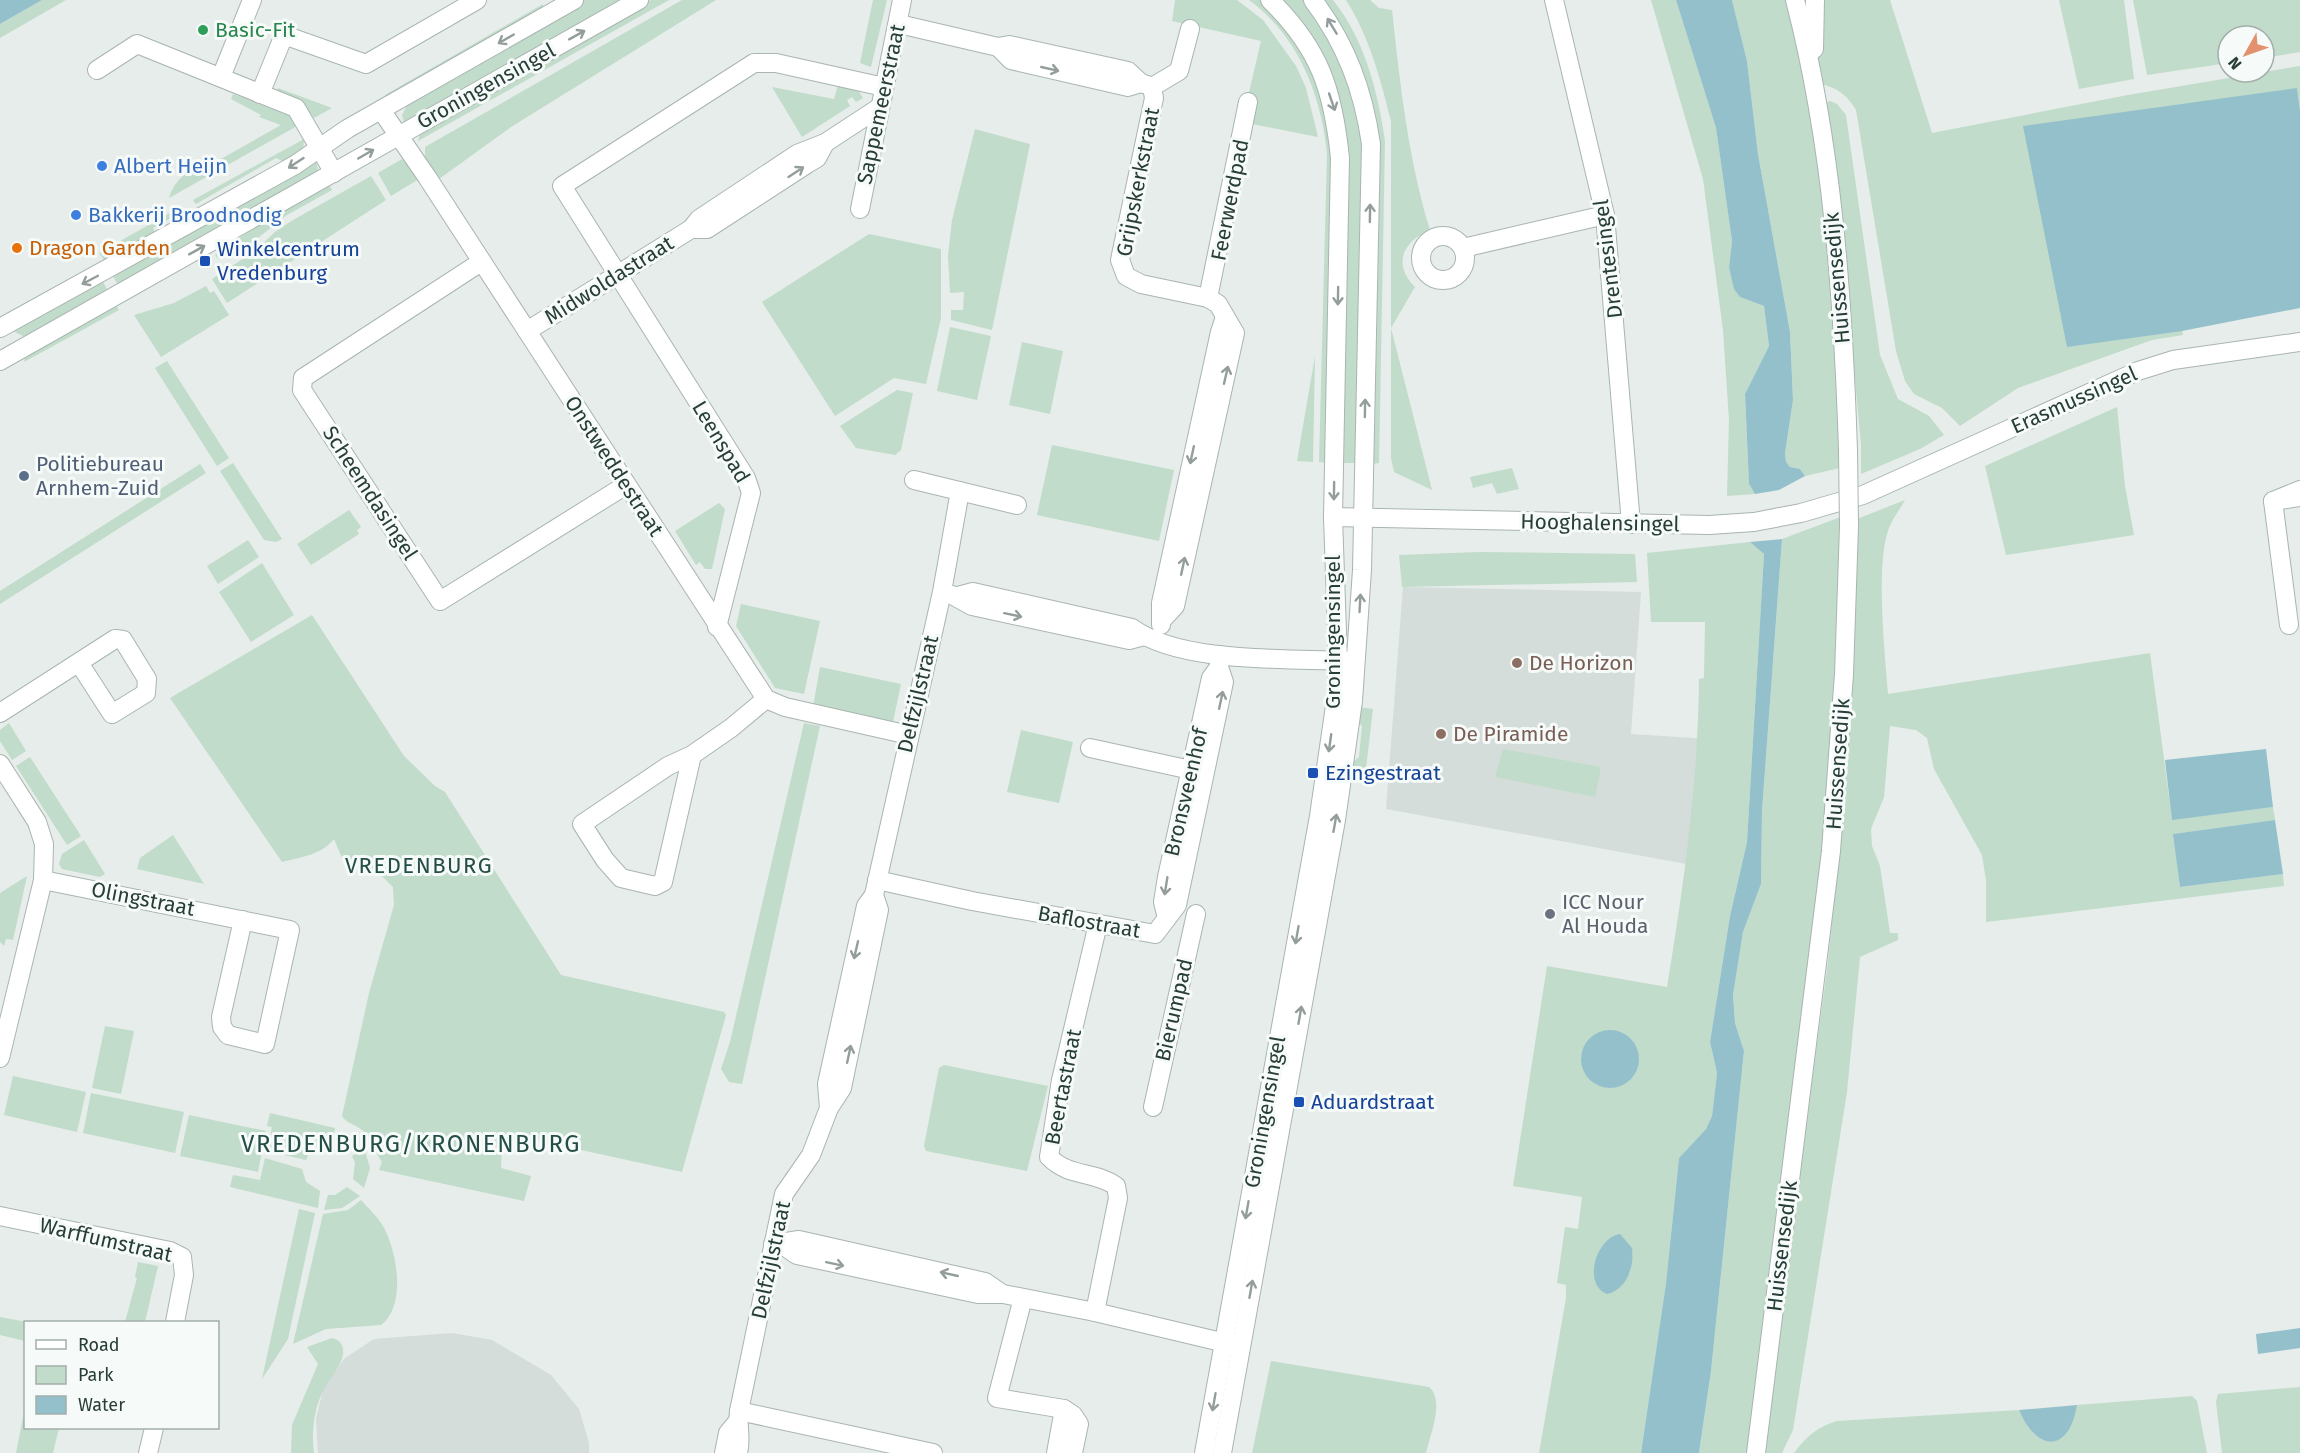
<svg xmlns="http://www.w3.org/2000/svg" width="2300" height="1453" font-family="'Fira Sans',sans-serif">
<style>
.built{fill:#d4ddd9}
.green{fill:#c1dcca;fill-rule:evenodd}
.water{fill:#94c0cc}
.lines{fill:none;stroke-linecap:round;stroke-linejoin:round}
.minor-casing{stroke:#a9b5b1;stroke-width:20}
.minor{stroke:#fff;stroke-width:18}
.minor-bridge-casing{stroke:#a9b5b1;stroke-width:20;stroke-linecap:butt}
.minor-bridge{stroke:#fff;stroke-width:18}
.oneway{stroke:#939e9c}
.leisure-dot{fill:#2e9e5b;stroke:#f6faf8;stroke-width:2}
.shop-dot{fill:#3f7fe0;stroke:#f6faf8;stroke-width:2}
.food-dot{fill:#e8710a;stroke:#f6faf8;stroke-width:2}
.transit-dot{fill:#1a4fb4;stroke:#f6faf8;stroke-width:2}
.service-dot{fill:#5c6f8a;stroke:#f6faf8;stroke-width:2}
.education-dot{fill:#8d6e63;stroke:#f6faf8;stroke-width:2}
.worship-dot{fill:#6b7280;stroke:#f6faf8;stroke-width:2}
.labels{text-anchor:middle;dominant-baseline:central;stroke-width:6;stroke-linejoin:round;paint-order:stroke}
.leisure-label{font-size:21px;fill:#27864d;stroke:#f6faf8;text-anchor:start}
.street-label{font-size:21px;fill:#273d38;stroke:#f6faf8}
.shop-label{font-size:21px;fill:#366cbe;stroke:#f6faf8;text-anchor:start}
.food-label{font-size:21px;fill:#c56008;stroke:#f6faf8;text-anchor:start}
.transit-label{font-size:21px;fill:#164399;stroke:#f6faf8;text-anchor:start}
.service-label{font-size:21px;fill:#4e5e75;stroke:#f6faf8;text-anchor:start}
.education-label{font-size:21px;fill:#785e54;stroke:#f6faf8;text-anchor:start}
.worship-label{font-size:21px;fill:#5b616d;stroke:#f6faf8;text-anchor:start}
.neighbourhood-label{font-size:22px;letter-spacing:1.5px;fill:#244e46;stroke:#f6faf8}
.quarter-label{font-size:24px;letter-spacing:1.5px;fill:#244e46;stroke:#f6faf8}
</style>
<rect width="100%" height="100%" fill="#e6edea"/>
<g class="built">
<path d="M1403,587L1641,592L1631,734L1709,739L1697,866L1386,809Z"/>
<path d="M452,1333L492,1340L551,1375L579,1409L589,1443V1453H318L316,1419L324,1386L345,1358L374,1339Z"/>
</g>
<g class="green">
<path d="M42,0H66L0,38V24Z"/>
<path d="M585,0H632L404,123L402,115L411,98Z"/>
<path d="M651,0H669L418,141L420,134L432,124Z"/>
<path d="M682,0H716L511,127L439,179L425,158V147Z"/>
<path d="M873,0H887L871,67L860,63Z"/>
<path d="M1175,0H1237L1263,20L1296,66L1306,88L1318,137L1247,123V101L1261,41L1172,21Z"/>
<path d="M1249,0H1262L1309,58L1333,131L1328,463L1319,462L1327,153C1321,94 1298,36 1249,0Z"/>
<path d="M1278,0H1306L1333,38L1365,136L1359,463H1339L1343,131Z"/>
<path d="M1321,0H1333C1365,40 1378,92 1385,141L1379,463L1372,464L1376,141Z"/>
<path d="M1346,0H1370L1379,8L1392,10C1400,84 1408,158 1430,230C1403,241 1392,264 1415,287L1391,328L1432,490L1394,472L1391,458V121C1380,78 1370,38 1346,0Z"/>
<path d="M1651,0H1676L1716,128L1732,241L1729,267L1740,297L1764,306L1769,346L1745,394L1749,484L1755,494L1727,496L1729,420L1723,330L1703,179Z"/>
<path d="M1732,0H1789L1811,106L1839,314L1840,468L1805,476L1800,469L1790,467L1786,462L1785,453L1793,400L1790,332L1758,154L1747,61Z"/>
<path d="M1821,0H1890L1932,133L2128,95L2300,66V110L2297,88L2182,331L2183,335L2152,340L2018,388L1960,426L1942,408L1914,394L1905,381L1896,351L1856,110C1847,95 1838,88 1821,84L1816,65Z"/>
<path d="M2059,0H2124L2134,79L2079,89Z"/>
<path d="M2133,0H2300V52L2264,58V36H2228V63L2147,75Z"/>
<path d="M543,4V10L388,100L385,95Z"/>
<path d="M838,85L858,90L863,98L856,102L852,97L847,100L850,106L802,137L772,87L834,99Z"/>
<path d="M278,88L332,108L314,118L305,106L277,91Z"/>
<path d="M233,94L288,114L297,126L169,198C173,184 181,176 193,169L198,172L281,125L259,117L261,115L231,99Z"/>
<path d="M1830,101L1837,104L1846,115L1880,355L1898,399L1929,416L1944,435L1920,449L1861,474V444L1841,230L1824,104Z"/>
<path d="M975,129L1030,144L992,330L951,320V310H963L964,292L950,293L948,256L952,220Z"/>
<path d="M304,139L303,152L288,164L276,158L196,204L193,200Z"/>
<path d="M402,159L419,179L391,196L378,173Z"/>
<path d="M316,160L318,171L314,178L120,289L112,274Z"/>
<path d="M371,176L386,200L227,303L212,279L255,251L275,232L293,220Z"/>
<path d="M328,183L332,190L287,215L230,260L226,254L218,259L215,255L272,215Z"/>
<path d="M182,206L185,210L153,228L155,232L153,240L104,260L99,253L101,252L105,257L111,254L108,248Z"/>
<path d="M869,234L941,249V318L926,384L894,378L835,416L762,302Z"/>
<path d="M102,280L110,295L31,335L23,336L11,330Z"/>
<path d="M206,286L210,293L214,291L229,315L161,357L134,315L174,303Z"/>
<path d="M114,302L119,310L24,362L25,356Z"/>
<path d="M950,327L991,336L977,400L937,391Z"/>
<path d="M1022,342L1063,351L1050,414L1009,405Z"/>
<path d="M1315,356L1313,462L1297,461Z"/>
<path d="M167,361L229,458L217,466L155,368Z"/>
<path d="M897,390L913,393L901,450L895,455L856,448L840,426Z"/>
<path d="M2117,407L2125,486L2134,535L2006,555L1985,466Z"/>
<path d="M1052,445L1174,470L1159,541L1037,515Z"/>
<path d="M233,463L282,539L276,542L264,540L220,471Z"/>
<path d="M200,464L206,473L0,604V591Z"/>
<path d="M1512,468L1519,489L1497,494L1492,483L1473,488L1470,477Z"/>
<path d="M1905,500C1900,509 1893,518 1889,528C1875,564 1885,654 1888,694L2150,653L2172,819L2273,807L2275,820L2174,834L2180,887L2283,874L2284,886L1986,922V880L1982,855L1934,769L1927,738L1916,730L1890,726L1884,797L1871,829L1872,846L1880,866L1890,933H1898V940L1860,957L1847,1092L1793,1430L1782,1453H1761L1827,970L1848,764L1857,519Z"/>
<path d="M719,503L725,509L712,569H705L700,562L696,565L675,531Z"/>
<path d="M349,510L361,527L357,530L359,534L311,565L297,544Z"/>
<path d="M1846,515L1835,751L1750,1453H1699L1711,1371L1744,1051L1735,1023L1733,995L1743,932L1761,884L1762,811L1782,539Z"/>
<path d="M248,540L259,557L218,584L207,566Z"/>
<path d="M1750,542L1764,554L1747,842L1730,916L1710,1042L1717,1073L1712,1116L1706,1129L1679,1158L1666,1283L1641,1453H1539L1566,1298V1285L1557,1283L1565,1227L1578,1229L1582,1197L1513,1186L1547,966L1667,987C1684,884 1698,783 1699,679L1704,678L1705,622H1651L1647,553ZM1586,1043L1634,1044L1639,1059L1635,1073L1609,1088L1595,1084L1581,1057ZM1608,1239L1633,1253L1630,1272L1621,1286L1600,1249Z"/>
<path d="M1480,552L1635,554L1637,582L1402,587L1399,555Z"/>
<path d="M262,563L294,615L251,642L219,592Z"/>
<path d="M741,604L820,621L804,694L775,688L736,626Z"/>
<path d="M312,615L404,756L435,786L445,792L561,975L724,1012L726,1015L682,1172L508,1134L502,1146L501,1168L531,1176L524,1201L379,1170L382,1162C374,1151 373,1139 362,1130C355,1124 347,1124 342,1116L369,993L394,905L393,887L379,873L342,858L334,839C321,855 301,857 282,862L170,698Z"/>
<path d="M820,667L901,684L893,722L813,707Z"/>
<path d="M1359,707L1373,709L1365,777L1353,769L1352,763L1359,757L1362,726L1356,719Z"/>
<path d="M9,723L26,751L12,760L0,741V730Z"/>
<path d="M804,723L820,726L742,1084L729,1082L721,1069L730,1042Z"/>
<path d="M1021,730L1073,742L1059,803L1007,792Z"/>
<path d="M1503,749L1601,767L1595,797L1495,777Z"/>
<path d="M30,757L81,836L67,845L16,766Z"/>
<path d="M173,835L204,884L137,869L140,858Z"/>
<path d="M84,840L105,874L100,877L62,869L59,864L62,854Z"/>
<path d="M27,876L13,940L6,939L4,946L0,942V893Z"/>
<path d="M105,1026L134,1031L121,1094L92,1088Z"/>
<path d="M944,1065L1048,1086L1027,1171L926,1151L924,1146L939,1068Z"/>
<path d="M13,1076L86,1092L77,1132L4,1115Z"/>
<path d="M91,1093L184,1112L175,1153L83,1133Z"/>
<path d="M270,1113L335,1128L332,1143C319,1145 311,1147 306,1160L267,1151L272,1127L267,1126Z"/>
<path d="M189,1115L266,1131L258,1172L180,1156Z"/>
<path d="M364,1148L370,1168L364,1188L353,1179L355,1162L352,1156Z"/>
<path d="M265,1158L302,1169L306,1182L320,1191L318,1208L230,1187L233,1175L260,1180Z"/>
<path d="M347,1187L360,1196L342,1208L324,1210L328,1195H335Z"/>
<path d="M361,1200C369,1209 377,1216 383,1226C397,1251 407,1305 381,1325L326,1329L293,1344L323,1214L348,1210Z"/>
<path d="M299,1209L315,1213L288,1339L262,1379Z"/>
<path d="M138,1262L158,1266L145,1322H125L137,1278L135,1277Z"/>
<path d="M0,1317L27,1322L25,1341L0,1335Z"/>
<path d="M332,1338C341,1340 344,1346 343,1355C341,1365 332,1376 327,1384C314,1405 311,1429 314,1453H291L292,1425L318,1364L307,1347Z"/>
<path d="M1271,1361L1429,1387C1445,1400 1430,1435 1426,1453H1252Z"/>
<path d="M2300,1387V1453H2222L2216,1402L2218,1394Z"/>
<path d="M2192,1396L2197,1401L2207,1453H1794C1807,1436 1817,1427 1837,1421L2019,1410C2037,1453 2067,1452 2077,1405Z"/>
<path d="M25,1407L26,1428H59L53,1453H16Z"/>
</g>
<g class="water">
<path d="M0,0H42L0,24Z"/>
<path d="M1676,0H1732L1747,61L1758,154L1790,332L1793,400L1785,453L1786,462L1790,467L1800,469L1805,476L1779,490L1755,494L1749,484L1745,394L1769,346L1764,306L1740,297L1734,289L1729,267L1732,241L1716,128Z"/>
<path d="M2297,88L2300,110V308L2182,331L2067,347L2023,126Z"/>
<path d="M1782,539L1762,811L1761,884L1743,932L1733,995L1735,1023L1744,1051L1711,1371L1699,1453H1641L1666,1283L1679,1158L1706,1129L1712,1116L1717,1073L1710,1042L1730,916L1747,842L1764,554L1750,542Z"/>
<path d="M2266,749L2273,807L2172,820L2165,760Z"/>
<path d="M2275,820L2283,874L2180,887L2173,834Z"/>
<circle cx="1610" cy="1059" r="29"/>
<path d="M1620,1234L1632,1248C1635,1265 1627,1290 1607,1294C1582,1285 1596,1237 1620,1234Z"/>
<path d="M2300,1328V1348L2258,1354L2256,1334Z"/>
<path d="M2077,1405C2069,1453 2037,1453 2019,1410Z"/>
</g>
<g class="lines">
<g class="minor-casing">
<g id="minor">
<path d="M1554,0L1605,215L1631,524"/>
<path d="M1795,0C1833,147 1843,299 1848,450"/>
<path d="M899,24L998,47L1011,60L1128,87L1141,83"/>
<path d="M998,47L1009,45L1128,71L1141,83L1150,86"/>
<path d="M1814,49L1815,0"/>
<path d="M97,70L137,44L296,108L334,173"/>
<path d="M221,77L252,0"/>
<path d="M260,94L284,35L366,64L477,0"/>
<path d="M381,110L427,177L766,699L785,707L909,735"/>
<path d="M860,209L902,0"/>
<path d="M691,229H707L807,164L817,158L825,143"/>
<circle cx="1443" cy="258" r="22"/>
<path d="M1463,248L1605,215"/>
<path d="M481,262L303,378L302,390L440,601L626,485"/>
<path d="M1208,298L1248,102"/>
<path d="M0,328L295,165L347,129L574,0"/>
<path d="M527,331L691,229L699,219L797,154L825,143L880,107"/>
<path d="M0,361L639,0"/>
<path d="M914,480L1017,505"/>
<path d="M2300,490L2273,501L2300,497"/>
<path d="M2273,501L2289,625"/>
<path d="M1333,517L1709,525L1754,522L1801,513L1863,495L2138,371L2173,360L2300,342"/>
<path d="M952,595L972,606L1129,640L1144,636"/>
<path d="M958,596L973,592L1132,628C1181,664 1288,658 1349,661"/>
<path d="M1163,619L1175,606L1235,333L1218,304L1208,298L1141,284L1126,276L1120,260L1154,98L1152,87L1179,71L1190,29"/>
<path d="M1161,625V603L1220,332L1225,317"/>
<path d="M717,627L751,493L746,478L562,186L754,63H776L884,87"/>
<path d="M0,713L115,639L123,640L147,679L146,693L112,714L79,663"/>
<path d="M1090,748L1191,770"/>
<path d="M692,755L668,766L582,824L605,860L621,878L655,886L663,882L692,755L731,728L766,699"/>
<path d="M0,764L37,822L44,844L43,880L0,1058"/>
<path d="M43,880L290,930L265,1044L228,1035L222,1027L221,1017L243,920"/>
<path d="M877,880L972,901L1155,934L1177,905L1224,682L1219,667L1220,655"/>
<path d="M1167,918L1163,902L1167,877L1211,678L1219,667"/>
<path d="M1153,1107L1196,914"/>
<path d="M829,1108L827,1084L866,906L874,895L942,592L960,491"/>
<path d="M0,1216L170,1251L182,1257L184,1275L175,1322"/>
<path d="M773,1244L799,1240L985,1282L1001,1293"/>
<path d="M781,1244L797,1255L978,1294H1003L1095,1312L1234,1345"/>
<path d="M1023,1298L997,1398L1064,1409L1073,1415L1079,1424L1073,1453"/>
<path d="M1095,1312L1118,1198L1116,1186C1092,1170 1070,1178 1049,1157L1061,1080L1098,924"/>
<path d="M739,1411L933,1453"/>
<path d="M148,1453L154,1428"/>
<path d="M724,1453L728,1433L738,1421"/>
<path d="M738,1453C742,1438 737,1426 739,1411L784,1194L811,1155L829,1108L842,1088L879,910L874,895"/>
<path d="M1056,1453L1064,1409"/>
<path d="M1204,1453L1319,816L1336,699L1338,661L1333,517L1340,158C1333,90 1320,49 1270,0"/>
<path d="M1222,1453L1336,820L1353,701L1362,570L1371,144C1363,89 1346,44 1313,0"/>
<path d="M1756,1453L1831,851L1844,674L1849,526"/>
</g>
</g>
<use href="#minor" class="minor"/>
<g class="minor-bridge-casing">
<path id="minor-bridge" d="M1848,450L1849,526"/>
</g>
<use href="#minor-bridge" class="minor-bridge"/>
</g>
<defs><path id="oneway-shaft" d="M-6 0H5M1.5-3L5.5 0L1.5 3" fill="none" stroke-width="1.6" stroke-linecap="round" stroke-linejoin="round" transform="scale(1.5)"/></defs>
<g class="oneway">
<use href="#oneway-shaft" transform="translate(1332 26) rotate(-121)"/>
<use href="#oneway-shaft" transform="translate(577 35) rotate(-29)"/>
<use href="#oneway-shaft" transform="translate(506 39) rotate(150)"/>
<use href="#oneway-shaft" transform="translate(1050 69) rotate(13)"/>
<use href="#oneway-shaft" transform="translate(1332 102) rotate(71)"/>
<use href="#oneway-shaft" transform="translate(366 154) rotate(-30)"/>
<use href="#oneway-shaft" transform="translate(296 163) rotate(147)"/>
<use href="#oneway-shaft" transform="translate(796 172) rotate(-33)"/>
<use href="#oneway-shaft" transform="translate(1370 213) rotate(-89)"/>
<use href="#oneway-shaft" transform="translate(197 250) rotate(-29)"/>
<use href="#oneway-shaft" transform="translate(90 280) rotate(152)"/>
<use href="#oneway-shaft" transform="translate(1338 296) rotate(91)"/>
<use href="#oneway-shaft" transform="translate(1226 375) rotate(-77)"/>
<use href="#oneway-shaft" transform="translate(1365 408) rotate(-89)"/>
<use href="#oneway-shaft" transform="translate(1192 455) rotate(102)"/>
<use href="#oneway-shaft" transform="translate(1334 491) rotate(91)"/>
<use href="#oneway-shaft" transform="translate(1183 566) rotate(-78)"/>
<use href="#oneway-shaft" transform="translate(1360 603) rotate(-87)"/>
<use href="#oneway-shaft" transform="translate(1013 615) rotate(12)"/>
<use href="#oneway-shaft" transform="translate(1221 700) rotate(-78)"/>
<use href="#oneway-shaft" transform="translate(1330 743) rotate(98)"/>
<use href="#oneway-shaft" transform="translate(1335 823) rotate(-80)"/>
<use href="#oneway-shaft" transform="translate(1166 886) rotate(99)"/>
<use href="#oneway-shaft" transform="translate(1297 935) rotate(100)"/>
<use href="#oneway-shaft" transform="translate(856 950) rotate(103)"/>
<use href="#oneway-shaft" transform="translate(1300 1015) rotate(-80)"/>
<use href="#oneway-shaft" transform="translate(849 1054) rotate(-78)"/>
<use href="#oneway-shaft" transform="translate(1247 1210) rotate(100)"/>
<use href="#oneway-shaft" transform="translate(835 1264) rotate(12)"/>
<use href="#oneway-shaft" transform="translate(949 1274) rotate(-167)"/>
<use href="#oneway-shaft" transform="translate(1251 1289) rotate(-80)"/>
<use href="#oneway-shaft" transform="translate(1214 1402) rotate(100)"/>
</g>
<circle class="leisure-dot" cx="203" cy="30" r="6"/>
<g class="shop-dot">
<circle cx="102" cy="166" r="6"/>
<circle cx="76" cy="215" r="6"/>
</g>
<circle class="food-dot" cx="17" cy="248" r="6"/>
<g class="transit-dot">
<rect x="199" y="255" width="12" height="12" rx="3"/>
<rect x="1307" y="767" width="12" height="12" rx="3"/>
<rect x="1293" y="1096" width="12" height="12" rx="3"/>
</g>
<circle class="service-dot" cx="24" cy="476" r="6"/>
<g class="education-dot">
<circle cx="1517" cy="663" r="6"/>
<circle cx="1441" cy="734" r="6"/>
</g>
<circle class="worship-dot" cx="1550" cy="914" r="6"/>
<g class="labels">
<g class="leisure-label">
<text x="215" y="30">Basic-Fit</text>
</g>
<g class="street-label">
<text transform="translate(486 86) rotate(-29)">Groningensingel</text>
<text transform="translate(881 104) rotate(-78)">Sappemeerstraat</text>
<text transform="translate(1138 182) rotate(-79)">Grijpskerkstraat</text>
<text transform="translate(1230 200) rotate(-79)">Feerwerdpad</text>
<text transform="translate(1608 259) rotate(-97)">Drentesingel</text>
<text transform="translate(1837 278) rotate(-95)">Huissensedijk</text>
<text transform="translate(609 280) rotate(-32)">Midwoldastraat</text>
<text transform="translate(2074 400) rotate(-24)">Erasmussingel</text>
<text transform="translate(721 442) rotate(59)">Leenspad</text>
<text transform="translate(614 466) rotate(57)">Onstweddestraat</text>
<text transform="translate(370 493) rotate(57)">Scheemdasingel</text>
<text transform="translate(1600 523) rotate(1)">Hooghalensingel</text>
<text transform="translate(1333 632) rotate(-90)">Groningensingel</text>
<text transform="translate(918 694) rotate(-77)">Delfzijlstraat</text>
<text transform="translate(1838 764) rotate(-86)">Huissensedijk</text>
<text transform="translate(1186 792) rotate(-77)">Bronsveenhof</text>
<text transform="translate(143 899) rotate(11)">Olingstraat</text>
<text transform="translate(1089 922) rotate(10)">Baflostraat</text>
<text transform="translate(1174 1010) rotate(-77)">Bierumpad</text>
<text transform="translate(1063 1087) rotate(-79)">Beertastraat</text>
<text transform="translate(1265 1112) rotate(-80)">Groningensingel</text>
<text transform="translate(106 1240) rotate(13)">Warffumstraat</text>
<text transform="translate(1782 1246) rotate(-83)">Huissensedijk</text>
<text transform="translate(771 1260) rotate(-78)">Delfzijlstraat</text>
</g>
<g class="shop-label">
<text x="114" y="166">Albert Heijn</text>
<text x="88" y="215">Bakkerij Broodnodig</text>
</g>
<g class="food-label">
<text x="29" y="248">Dragon Garden</text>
</g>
<g class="transit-label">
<text x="217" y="249">Winkelcentrum<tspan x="217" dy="24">Vredenburg</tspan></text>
<text x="1325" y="773">Ezingestraat</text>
<text x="1311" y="1102">Aduardstraat</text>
</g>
<g class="service-label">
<text x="36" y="464">Politiebureau<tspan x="36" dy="24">Arnhem-Zuid</tspan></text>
</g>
<g class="education-label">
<text x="1529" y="663">De Horizon</text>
<text x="1453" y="734">De Piramide</text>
</g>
<g class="worship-label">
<text x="1562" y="902">ICC Nour<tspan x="1562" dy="24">Al Houda</tspan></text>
</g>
<g class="neighbourhood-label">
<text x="419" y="865">VREDENBURG</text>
</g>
<g class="quarter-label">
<text x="411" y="1144">VREDENBURG/KRONENBURG</text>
</g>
</g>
<rect x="24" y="1321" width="195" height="108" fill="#f6faf8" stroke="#a3aeab" stroke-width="1.5"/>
<rect x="36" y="1340" width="30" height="9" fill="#ffffff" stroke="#a3aeab" stroke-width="1.5"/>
<text x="78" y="1351" font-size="18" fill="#273d38">Road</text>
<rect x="36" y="1366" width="30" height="18" fill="#c1dcca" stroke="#a3aeab" stroke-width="1.5"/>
<text x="78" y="1381" font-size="18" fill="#273d38">Park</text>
<rect x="36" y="1396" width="30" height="18" fill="#94c0cc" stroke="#a3aeab" stroke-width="1.5"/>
<text x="78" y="1411" font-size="18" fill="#273d38">Water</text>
<g transform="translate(2246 54) rotate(230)"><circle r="28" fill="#f6faf8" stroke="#a3aeab" stroke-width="1.5"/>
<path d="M0-4.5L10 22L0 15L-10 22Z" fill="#e3916e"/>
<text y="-9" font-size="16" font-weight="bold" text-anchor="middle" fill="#273d38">N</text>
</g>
</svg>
